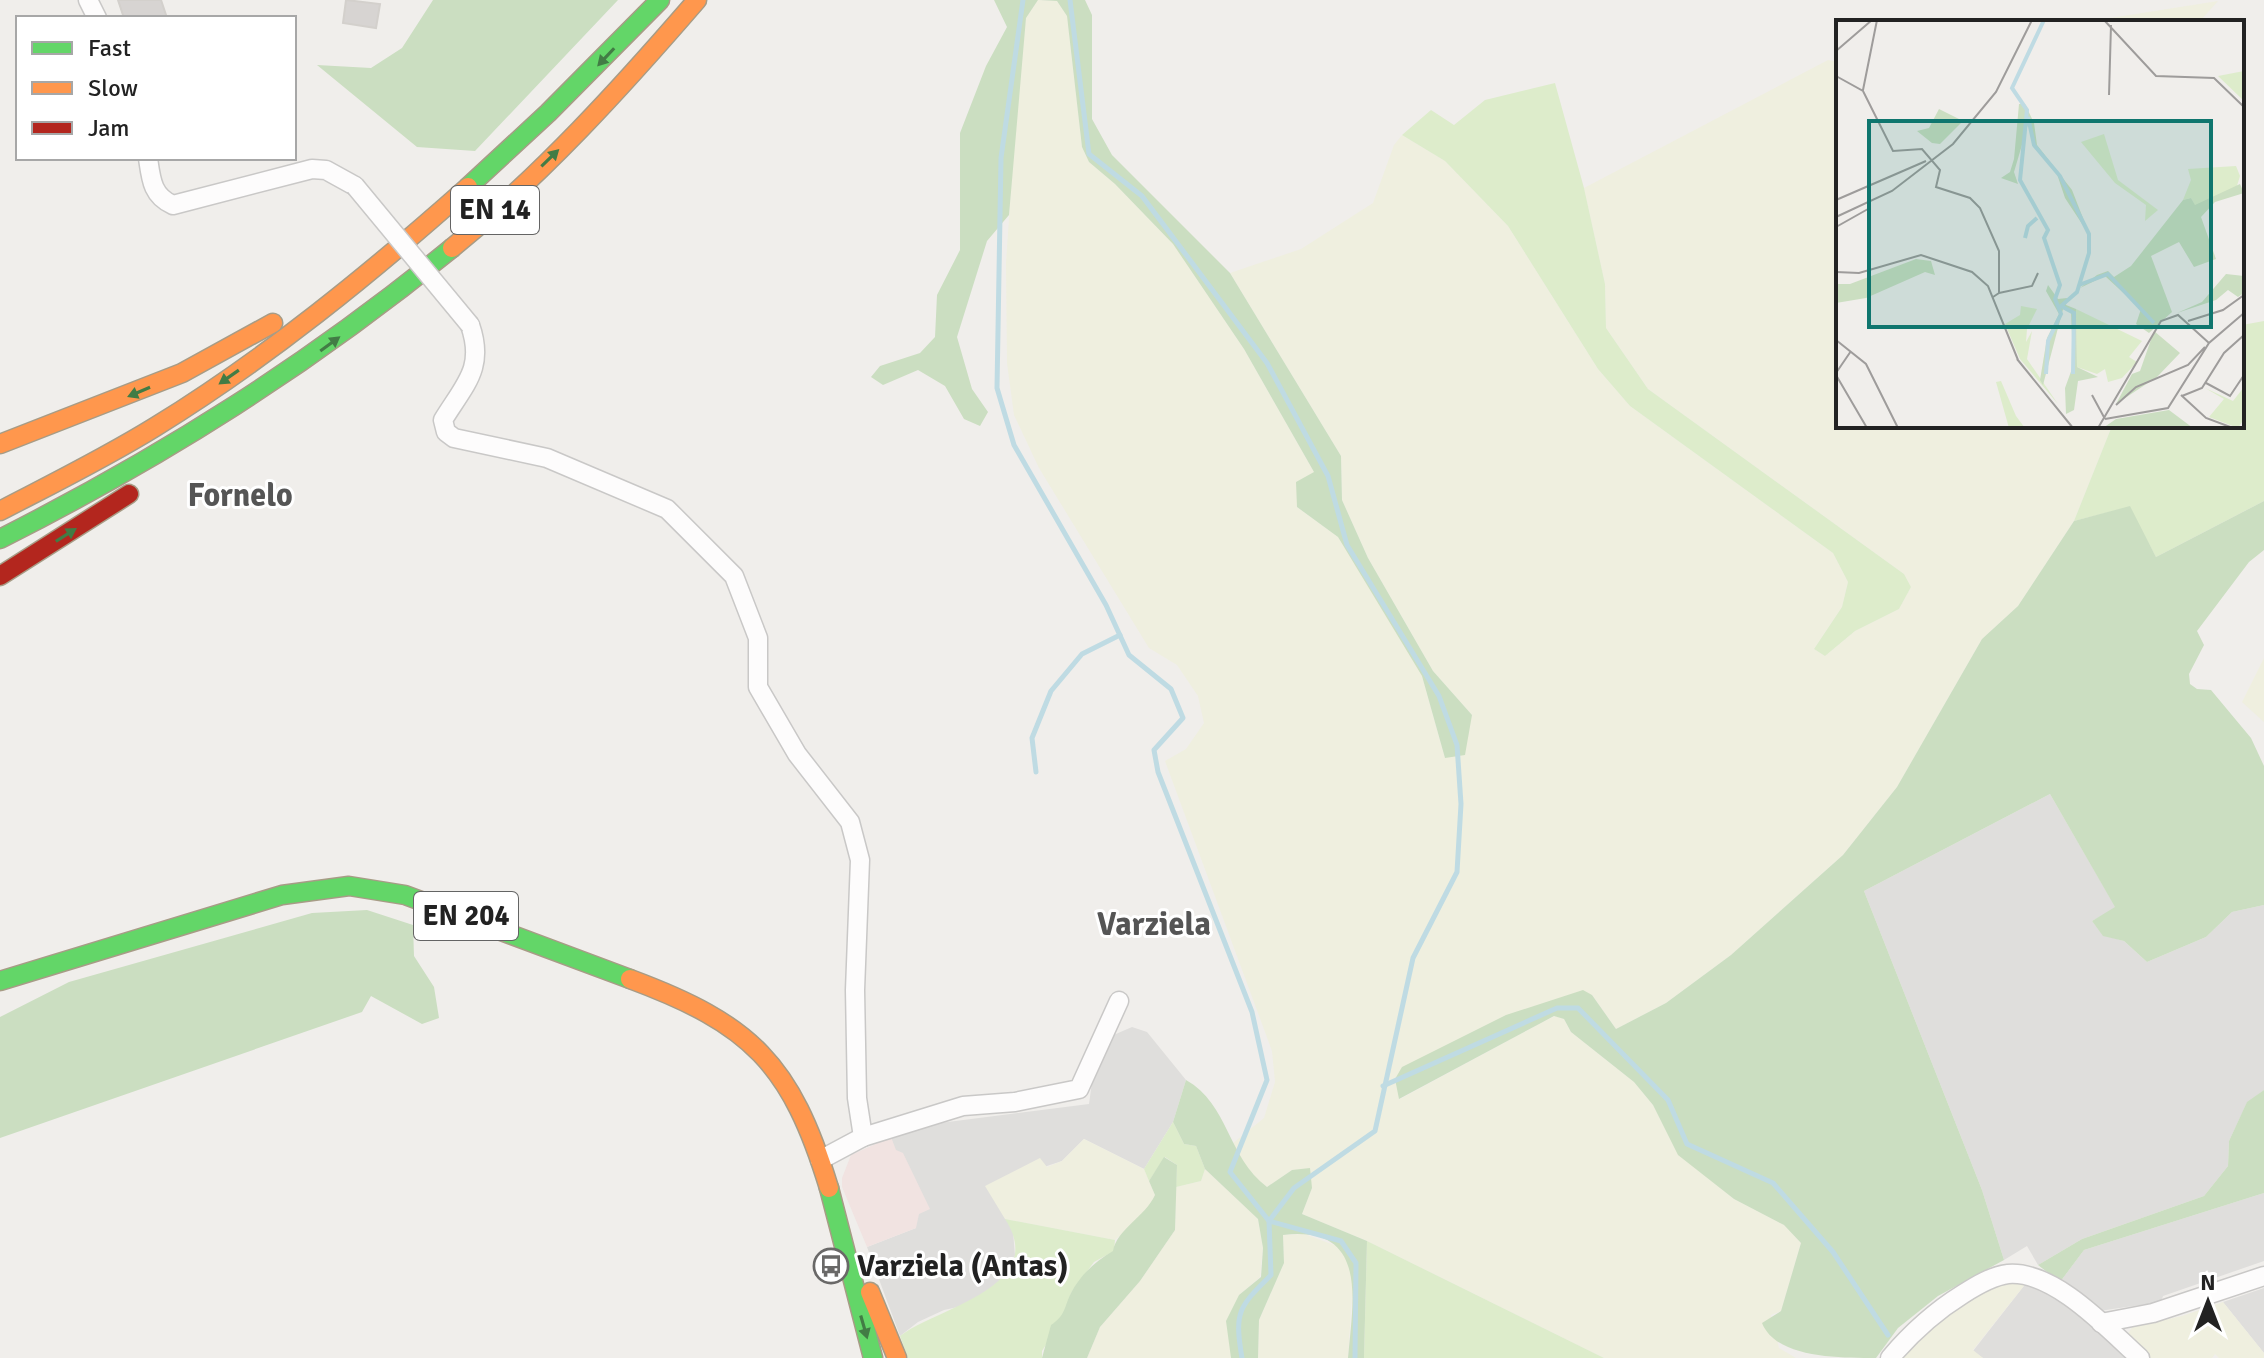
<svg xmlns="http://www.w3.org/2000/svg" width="2264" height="1358" font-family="Signika,sans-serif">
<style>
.residential{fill:#dfdedc}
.commercial{fill:#f1e3e1}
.farmland{fill:#efefdf}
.grass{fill:#ddeccb}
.forest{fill:#cbdec1}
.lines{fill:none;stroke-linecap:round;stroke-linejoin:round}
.stream{stroke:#bfdbe3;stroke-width:5}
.building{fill:#d7d4d2;stroke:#d3d0cc;stroke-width:2}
.street-casing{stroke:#c9c8c7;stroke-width:21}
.fast-casing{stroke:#a79c86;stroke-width:21}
.slow-casing{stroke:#a79c86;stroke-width:21}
.jam-casing{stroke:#a79c86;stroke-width:21}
.street{stroke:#fdfcfc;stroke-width:18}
.fast{stroke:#63d668;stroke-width:18}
.slow{stroke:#ff974d;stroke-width:18}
.jam{stroke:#b3261e;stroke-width:18}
.street-bridge-casing{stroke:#c9c8c7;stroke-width:21;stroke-linecap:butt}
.street-bridge{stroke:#fdfcfc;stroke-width:18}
.oneway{fill:#427c45}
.labels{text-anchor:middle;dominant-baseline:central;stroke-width:6;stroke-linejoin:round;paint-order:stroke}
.shield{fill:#fff;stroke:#646464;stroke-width:2}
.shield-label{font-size:28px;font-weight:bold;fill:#222}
.poi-label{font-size:30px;font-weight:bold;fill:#222;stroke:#fff;text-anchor:start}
.neighbourhood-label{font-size:32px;font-weight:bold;fill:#555;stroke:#fff}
.inset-river{fill:none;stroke:#bfdbe3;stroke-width:4}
.inset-road{fill:none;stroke:#9e9c9b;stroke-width:2}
.view{fill:#0f766e;fill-opacity:0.15;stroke:#0f766e;stroke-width:4}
.inset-edge{fill:none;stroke:#222;stroke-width:4}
</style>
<rect width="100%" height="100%" fill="#f0eeeb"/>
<g class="residential">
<path d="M2050,794L2116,908L2092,921L2103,935L2124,941L2147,962L2206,937L2232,912L2264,905V1090L2247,1103L2229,1141L2228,1166L2204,1196L2082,1239L2038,1265L2027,1246L2004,1260L1982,1190L1864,891Z"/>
<path d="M1132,1027L1147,1032L1186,1080L1173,1122L1144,1169L1084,1139L1062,1161L986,1186L1013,1231L1015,1256L1000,1281L967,1305L944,1310L918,1322L900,1336L867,1247L916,1228L891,1137L940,1123L1089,1104L1092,1082L1109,1037Z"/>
<path d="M2264,1193V1261L2163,1296L2161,1302L2099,1311L2060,1282L2084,1250Z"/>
<path d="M2027,1282L2063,1301L2130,1358H1983L1973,1351Z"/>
<path d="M2264,1288V1353L2223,1302Z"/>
</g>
<path class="commercial" d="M891,1137L896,1150L903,1153L930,1209L919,1214L916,1228L867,1247L842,1187V1178L851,1155Z"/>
<g class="farmland">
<path d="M1038,0L1057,1L1067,16L1082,147L1089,162L1115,184L1173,244L1244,349L1314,472L1297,507L1338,537L1422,676L1445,758L1472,715L1433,671L1368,558L1342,500L1341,456L1230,273L1301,249L1373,203L1394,145L1402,135L1445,161L1508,226L1598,369L1630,406L1833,553L1848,582L1842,607L1814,649L1825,656L1855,631L1899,609L1911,587L1904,574L1648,389L1606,328L1605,284L1584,188L1828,60L1838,62V426H2112L2074,521L2018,606L1982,639L1897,787L1843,855L1731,955L1666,1003L1616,1029L1592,995L1395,1079L1400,1099L1541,1023L1555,1016L1564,1019L1571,1032L1634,1082L1653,1105L1679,1155L1734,1199L1784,1225L1801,1243L1781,1311L1771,1315L1779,1348L1796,1358H1604L1367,1241L1302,1214L1312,1188L1292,1170L1267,1187L1247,1172L1233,1143L1264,1118L1275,1082L1272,1051L1165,761L1186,749L1204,723L1198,696L1177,665L1149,648L1039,468L1014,415L1007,363L1006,263L1017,100L1026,18Z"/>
<path d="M2218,1L2199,22H2097L2104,19Z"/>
<path d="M2264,658V722L2242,702Z"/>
<path d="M1084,1139L1144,1169L1155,1195L1147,1212L1115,1240L1005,1219L985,1186L1040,1158L1047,1167L1062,1161Z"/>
<path d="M1205,1169L1258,1219L1263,1248L1260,1277L1239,1295L1231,1358H1087L1100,1327L1140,1281L1175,1230L1176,1187L1201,1181Z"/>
<path d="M1304,1234L1337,1246L1346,1257L1353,1277L1348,1358H1258L1259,1320L1284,1263L1283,1235Z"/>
<path d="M2027,1282L1973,1350L1983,1358H1902L1933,1323L1986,1291L2007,1283Z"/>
<path d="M2223,1302L2264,1353V1358H2219L2215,1354L2212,1358H2151L2127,1336L2132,1327L2182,1316Z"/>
</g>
<g class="grass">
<path d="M1555,83L1584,188L1605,284L1606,328L1648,389L1904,574L1911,587L1899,609L1855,631L1825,656L1814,649L1842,607L1848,582L1833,553L1630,406L1598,369L1508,226L1445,161L1402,135L1431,110L1454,125L1485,100Z"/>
<path d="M2264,321V501L2156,557L2129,507L2074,521L2112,426H2242V325Z"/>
<path d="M1173,1122L1184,1144L1196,1146L1205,1169L1201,1181L1176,1187L1177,1165L1165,1157L1149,1181L1144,1169Z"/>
<path d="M1005,1219L1115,1240L1114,1251L1094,1262L1071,1293L1064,1316L1042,1351V1358H908L900,1336C936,1308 1050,1287 1005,1219Z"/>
<path d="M1367,1241L1604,1358H1364Z"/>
</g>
<g class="forest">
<path d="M433,0H618L475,151L417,147L317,65L371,68L402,48Z"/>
<path d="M994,0H1038L1026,18L1009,215L987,241L957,337L972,389L988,412L980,426L964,419L945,386L918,370L883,385L871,377L880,366L920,353L935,337L937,295L960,250V133L986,66L1007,27Z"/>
<path d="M1039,0H1085L1092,15V119L1112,155L1230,273L1341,456L1342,500L1368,558L1433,671L1472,715L1465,755L1445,758L1422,676L1338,537L1297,507L1296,482L1314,472L1244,349L1173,244L1115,184L1089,162L1082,147L1067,16L1057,1Z"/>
<path d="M2264,501V550L2249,562L2197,631L2204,645L2189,674L2190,684L2197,689L2211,690L2251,738L2264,766V905L2232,912L2206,937L2147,962L2124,941L2103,936L2092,921L2115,907L2050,794L1864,891L1982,1190L2004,1260L1938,1296L1898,1328L1876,1358C1837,1358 1776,1358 1762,1323L1781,1311L1801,1243L1784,1225L1734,1199L1678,1155L1653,1105L1634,1082L1571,1032L1564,1019L1554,1016L1541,1023L1399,1099L1395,1079L1402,1067L1506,1015L1583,990L1592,995L1616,1029L1666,1003L1731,955L1843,855L1897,787L1982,639L2018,606L2074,521L2130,506L2156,557Z"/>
<path d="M367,910L413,925L414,956L434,987L439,1018L422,1024L371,996L362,1012L0,1138V1017L69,982L312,913Z"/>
<path d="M1186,1080C1229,1104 1227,1157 1267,1187L1292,1170L1310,1168L1312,1188L1302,1214L1367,1241L1364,1358H1348C1353,1300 1369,1225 1283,1235L1284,1263L1259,1320L1258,1358H1231L1226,1321L1239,1295L1261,1277L1263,1248L1258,1219L1205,1169L1196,1146L1184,1144L1173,1122Z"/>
<path d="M2264,1090V1193L2084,1250L2060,1282L2038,1265L2082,1239L2204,1196L2228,1166L2229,1141L2247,1102Z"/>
<path d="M1164,1157L1177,1165L1175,1230L1140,1281L1100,1327L1087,1358H1042L1051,1325C1066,1315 1064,1307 1071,1293C1081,1274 1096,1261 1113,1251C1117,1229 1145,1217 1155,1195L1149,1181Z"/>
</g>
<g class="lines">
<g class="stream">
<path d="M1023,0L1001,158L997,388L1014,445L1106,605L1129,655L1171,689L1183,718L1154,750L1158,772L1252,1012L1267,1080L1230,1172L1269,1221L1271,1275C1239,1307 1234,1311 1242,1358"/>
<path d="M1070,0L1089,154L1142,196L1267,363L1328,476L1347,545L1439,696L1457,745L1461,804L1457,872L1413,958L1375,1131L1294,1188L1269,1221L1341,1241L1356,1263L1355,1358"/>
<path d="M1036,772L1032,738L1051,691L1082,654L1120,635"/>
<path d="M1383,1086L1557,1008H1578L1668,1100L1687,1144L1773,1183L1833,1252L1888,1335"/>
</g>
</g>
<g class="building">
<path d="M118,0H161L167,18H124Z"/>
<path d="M346,0L380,4L376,28L343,23Z"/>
</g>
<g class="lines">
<g class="street-casing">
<g id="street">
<path d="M88,0L97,18"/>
<path d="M148,158C151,179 152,196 173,205L312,169L326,170L355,186"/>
<path d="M470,325C485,368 465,384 443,420L446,432L454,438L547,458L667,509L734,576L758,638V687L797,754L850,822L860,860L855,990L857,1098L863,1137L820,1160"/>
<path d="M863,1137L963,1106L1015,1102L1079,1089L1119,1001"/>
<path d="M2101,1323L2153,1313L2264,1276"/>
<path d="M1890,1358C1912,1332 1934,1312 1963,1294C1977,1285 1992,1276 2008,1274C2054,1270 2108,1329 2140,1358"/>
</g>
</g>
<g class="fast-casing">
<g id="fast">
<path d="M468,187L548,113L660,0"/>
<path d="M0,539C166,455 308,365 452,248"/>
<path d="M0,981L282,895L349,886L405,895L630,979"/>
<path d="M829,1188L873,1358"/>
</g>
</g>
<g class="slow-casing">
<g id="slow">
<path d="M452,248C543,174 621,88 697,0"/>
<path d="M0,444L182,373L273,323"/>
<path d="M0,511C52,484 105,458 155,427C267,358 370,274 468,187"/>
<path d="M630,979C751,1024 791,1063 829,1188"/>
<path d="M870,1292L897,1358"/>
</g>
</g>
<g class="jam-casing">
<path id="jam" d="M0,576L129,494"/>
</g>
<use href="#street" class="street"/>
<use href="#fast" class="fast"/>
<use href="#slow" class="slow"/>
<use href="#jam" class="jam"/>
<g class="street-bridge-casing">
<path id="street-bridge" d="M355,186L470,325"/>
</g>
<use href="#street-bridge" class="street-bridge"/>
</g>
<defs><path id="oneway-solid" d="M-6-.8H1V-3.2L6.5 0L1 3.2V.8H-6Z" transform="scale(2)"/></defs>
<g class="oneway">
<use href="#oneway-solid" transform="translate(606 57) rotate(133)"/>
<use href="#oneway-solid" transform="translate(550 158) rotate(-44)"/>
<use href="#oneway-solid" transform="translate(330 344) rotate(-36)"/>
<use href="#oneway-solid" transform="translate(229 377) rotate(145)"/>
<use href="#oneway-solid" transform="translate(139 392) rotate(157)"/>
<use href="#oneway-solid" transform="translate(66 535) rotate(-32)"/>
<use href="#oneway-solid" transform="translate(864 1327) rotate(74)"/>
</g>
<defs>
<g id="bus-ring" transform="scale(1.8)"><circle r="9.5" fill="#fff" stroke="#6a6968" stroke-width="1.5"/><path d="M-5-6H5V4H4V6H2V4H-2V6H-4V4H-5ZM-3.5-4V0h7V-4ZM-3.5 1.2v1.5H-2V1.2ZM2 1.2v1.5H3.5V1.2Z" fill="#6a6968"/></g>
</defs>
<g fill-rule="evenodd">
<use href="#bus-ring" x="831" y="1266"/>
</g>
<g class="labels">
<g class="shield">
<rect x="451" y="186" width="88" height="48" rx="6"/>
<rect x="414" y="892" width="104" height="48" rx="6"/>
</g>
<g class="shield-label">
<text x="495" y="210">EN 14</text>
<text x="466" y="916">EN 204</text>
</g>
<g class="poi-label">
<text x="857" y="1266">Varziela (Antas)</text>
</g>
<g class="neighbourhood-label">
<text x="240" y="495">Fornelo</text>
<text x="1154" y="924">Varziela</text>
</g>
</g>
<g transform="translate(1836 20)">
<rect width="408" height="408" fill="#f0eeeb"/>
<path d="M408,51V81L382,56ZM268,114L282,160L322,190L309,201L310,185L279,163L245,122ZM400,146L404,156L400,169L359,186L355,178L347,180L355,160L352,149ZM185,286L201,289L191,309L190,322L196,311L191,339L222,384L184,339L169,304L184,295ZM240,289L306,321L293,337L301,342L286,358L272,362L269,349L261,354L241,347ZM165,361L180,396L189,408H173L160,362ZM408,367V399L402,408L373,397L388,379L369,368L397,381Z" fill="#ddeccb"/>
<path d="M183,84H189L198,103L201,125L236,170L254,216L229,178L221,154L197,126L193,101L178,152L182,164L165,158L174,152L178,139ZM103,89L127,101L104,124L96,123L81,111L93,108ZM404,164L408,173L379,182L365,197L380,239L358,247L343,222L315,236L336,292L313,313L300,304L305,289L269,256L244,268L261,255L272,251L278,257L295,246L347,180L355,178L359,185ZM80,239L95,241L99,255L89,252L30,278L0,283V264H14ZM390,254L408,256V273L402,277L392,270L380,280L341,293L366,282ZM212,265L222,279L231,278L230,285L240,289L241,347L262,357L242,361L238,390L230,394L229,368L237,346L235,290L227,289L207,365L204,360L211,318L223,294L210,271ZM318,311L344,333L321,357L280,384L296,354L304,351ZM333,390L357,408H267L280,399Z" fill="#cbdec1"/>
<path class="inset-river" d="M208,0L176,68L191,90L184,160L212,210L208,218L224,265L219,279L225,294L212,321L210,354M192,97L198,125L224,156L253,214V233L241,272L225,286L238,293L237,354M189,218L192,206L201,198M243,265L272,254L318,303"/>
<path class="inset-road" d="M268,0L320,56L378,58L408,87M0,31L36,0M0,56L27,71L57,131L86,129L104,150L100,167L134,178L144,188L163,231V273L157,277M27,70L41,0M273,75L275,5M0,180L90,141M0,197L56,171L117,124L160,72L196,0M0,207L32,189M0,252L23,253L85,235L136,252L152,266L182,340M163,273L196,266L202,253M352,301L387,290L408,275M0,320L30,344L62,408M181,339L237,408M0,353L15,331M0,355L31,408M370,363L394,376L408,355M256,375L269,399M345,375L370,398L397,408M346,376L366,368L388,333L408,315M280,385L300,367L352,345L369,327M269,399L332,388L373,323L408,293M262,408L325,301L342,295L373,323"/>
<path class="view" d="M33,101H375V307H33Z"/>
<rect width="408" height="408" class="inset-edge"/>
</g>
<rect x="16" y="16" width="280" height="144" fill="#ffffff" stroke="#a7a7a7" stroke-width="2"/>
<rect x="32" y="42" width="40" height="12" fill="#63d668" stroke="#a7a7a7" stroke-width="2"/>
<text x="88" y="56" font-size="24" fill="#222222">Fast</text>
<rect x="32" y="82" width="40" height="12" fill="#ff974d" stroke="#a7a7a7" stroke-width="2"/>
<text x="88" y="96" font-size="24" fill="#222222">Slow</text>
<rect x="32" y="122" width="40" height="12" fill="#b3261e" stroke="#a7a7a7" stroke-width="2"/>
<text x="88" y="136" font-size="24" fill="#222222">Jam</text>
<g transform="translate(2208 1302)" stroke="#ffffff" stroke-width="6" paint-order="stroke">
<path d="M0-6L14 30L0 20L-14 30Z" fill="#222222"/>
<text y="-12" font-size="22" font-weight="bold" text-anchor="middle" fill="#222222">N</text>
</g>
</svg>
